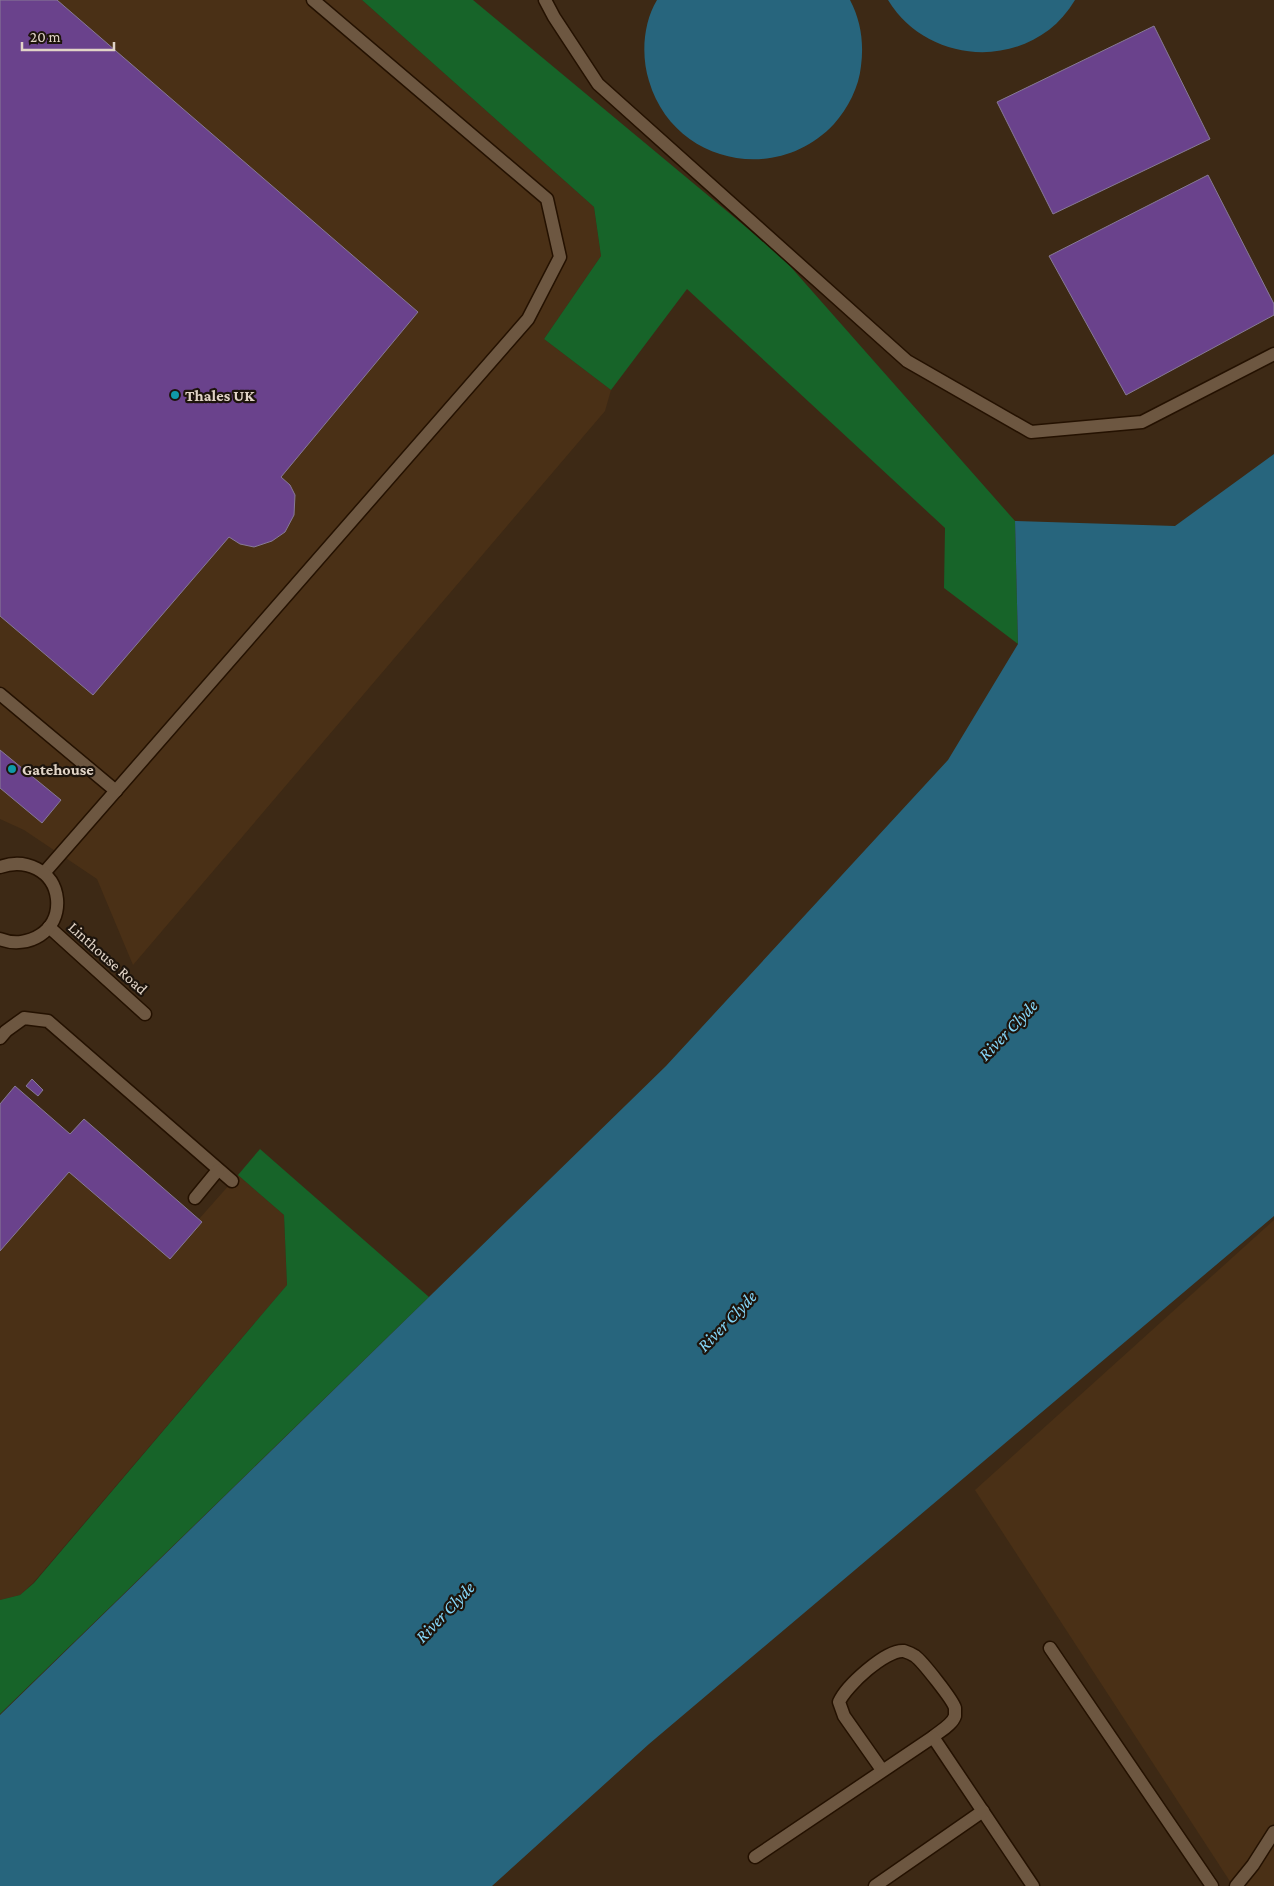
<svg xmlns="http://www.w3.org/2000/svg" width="1274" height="1886" font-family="'Crimson Pro',serif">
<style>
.built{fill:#4a3016}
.green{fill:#176429}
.water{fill:#27657d}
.building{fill:#6a428c;stroke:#877a95}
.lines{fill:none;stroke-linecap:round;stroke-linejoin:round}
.lane-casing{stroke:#241100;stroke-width:15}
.street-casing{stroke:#241100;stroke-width:15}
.lane{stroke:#6d5741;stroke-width:12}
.street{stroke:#6d5741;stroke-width:12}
.culture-dot{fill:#0f9aa8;stroke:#1d140c;stroke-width:2}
.labels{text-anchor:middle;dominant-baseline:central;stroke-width:4.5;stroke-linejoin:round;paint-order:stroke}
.poi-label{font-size:16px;font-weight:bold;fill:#e1d4c7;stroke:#1d140c;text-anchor:start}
.street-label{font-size:16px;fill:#e1d4c7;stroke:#1d140c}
.water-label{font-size:18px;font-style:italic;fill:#85d5f7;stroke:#1d140c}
</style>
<rect width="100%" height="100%" fill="#3d2915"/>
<g class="built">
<path d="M0,0H362L594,207L601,256L544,339L611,390L605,411L133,965L97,879L24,830L0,819Z"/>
<path d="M69,1172L170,1259L202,1222L199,1219L238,1175L284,1215L287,1285L33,1583L20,1595L0,1600V1251Z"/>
<path d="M1274,1220V1886H1233L975,1490Z"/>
</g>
<g class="green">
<path d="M362,0H473L782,257L1015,521L1018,644L944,588L945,528L687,289L611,390L544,339L601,256L594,207Z"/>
<path d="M260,1149L429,1297L0,1714V1600L20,1595L34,1583L287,1285L284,1215L238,1175Z"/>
</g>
<g class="water">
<path d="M657,0H850C861,21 864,43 861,66C859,87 848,108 834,124C776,186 673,163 649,81C641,56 643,23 657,0Z"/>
<path d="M888,0H1075C1034,70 930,69 888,0Z"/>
<path d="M1274,454V1216L649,1744L492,1886H0V1715L666,1066L948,760L1018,644L1015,521L1175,526Z"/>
</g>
<g class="building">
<path d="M0,0H57L418,312L281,477L290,485L295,495L294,515L285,532L272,541L254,547L240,544L229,537L93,695L0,616Z"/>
<path d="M1154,26L1210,139L1053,214L997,102Z"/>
<path d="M1208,175L1274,304V315L1126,395L1049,256Z"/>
<path d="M0,750L61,800L42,823L0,788Z"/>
<path d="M32,1079L43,1090L38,1096L26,1086Z"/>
<path d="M15,1086L70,1134L84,1119L202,1222L170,1259L69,1172L0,1251V1104Z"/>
</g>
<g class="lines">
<g class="lane-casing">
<g id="lane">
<path d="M545,0L554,17L598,84L907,361L1031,432L1142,422L1274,354"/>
<path d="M0,694L116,791"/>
<path d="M44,873L528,319L560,257L547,199L313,0"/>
<path d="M49,927L145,1014"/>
<path d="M0,1038L6,1031L24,1018L48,1021L232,1181"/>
<path d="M195,1198L218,1170"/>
<path d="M1050,1648L1212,1886"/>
<path d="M882,1770L844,1716L839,1702C846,1686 886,1649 904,1651C907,1652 912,1654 915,1656C922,1661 953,1700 955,1708C955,1710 955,1713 955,1716C952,1725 940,1731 933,1737"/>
<path d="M755,1857L933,1737L1033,1886"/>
<path d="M875,1886L983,1811"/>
</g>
</g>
<g class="street-casing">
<g id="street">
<path d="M0,867C25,858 54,870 57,899C60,931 28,950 0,939"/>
<path d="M1236,1886L1253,1865L1274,1832"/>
</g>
</g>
<use href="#lane" class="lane"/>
<use href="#street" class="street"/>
</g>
<g class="culture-dot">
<circle cx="175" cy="395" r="5"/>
<circle cx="12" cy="769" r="5"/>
</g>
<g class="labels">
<g class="poi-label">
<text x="185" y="395">Thales UK</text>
<text x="22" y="769">Gatehouse</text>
</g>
<g class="street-label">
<text transform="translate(108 958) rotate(42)">Linthouse Road</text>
</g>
<g class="water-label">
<text transform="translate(1008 1030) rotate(-46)">River Clyde</text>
<text transform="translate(727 1321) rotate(-46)">River Clyde</text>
<text transform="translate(445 1612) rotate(-46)">River Clyde</text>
</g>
</g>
<path d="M22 42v8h92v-8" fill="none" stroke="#e1d4c7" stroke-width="2.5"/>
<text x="30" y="42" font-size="15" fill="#e1d4c7" stroke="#1d140c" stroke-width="4" paint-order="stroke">20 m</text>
</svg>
